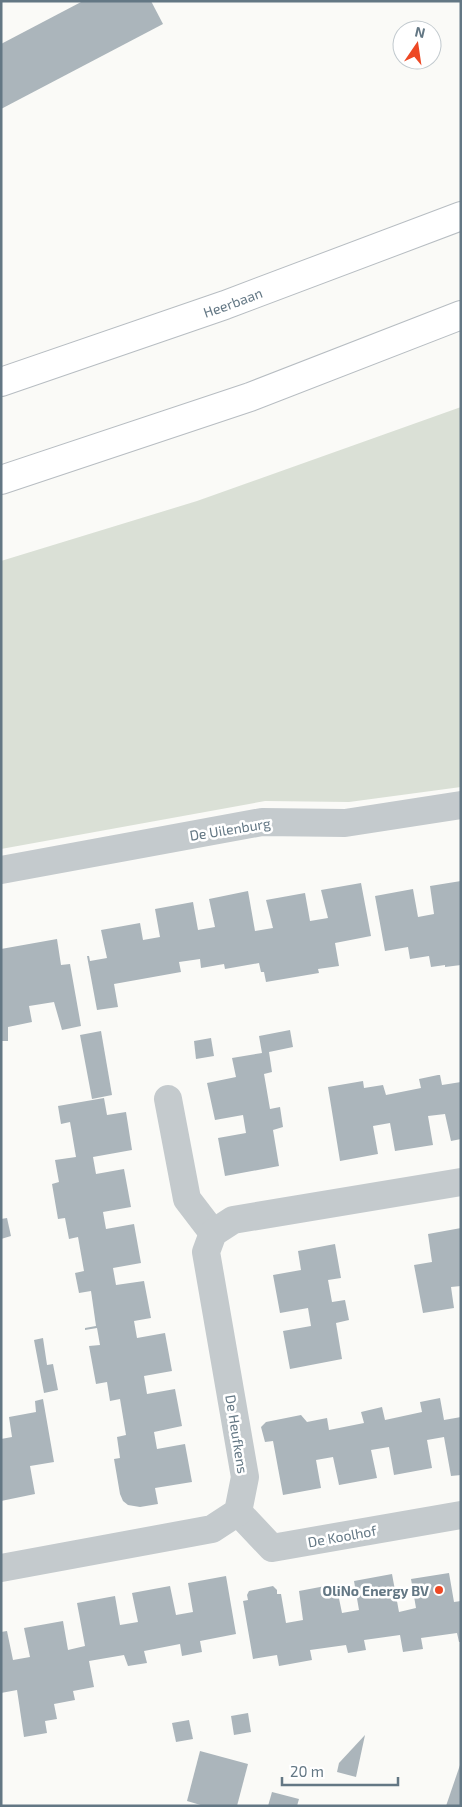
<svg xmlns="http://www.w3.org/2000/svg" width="462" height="1807" font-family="'Exo 2',sans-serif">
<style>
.green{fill:#dae0d6}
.building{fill:#abb5bb}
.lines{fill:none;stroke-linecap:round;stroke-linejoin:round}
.secondary-casing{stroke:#b7bdc2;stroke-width:30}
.street{stroke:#c4cacd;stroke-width:28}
.secondary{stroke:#fff;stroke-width:28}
.poi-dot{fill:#ed4824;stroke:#fff;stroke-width:2}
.labels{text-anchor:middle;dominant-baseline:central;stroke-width:5;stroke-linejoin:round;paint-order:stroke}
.street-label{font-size:14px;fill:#637784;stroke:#fff}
.poi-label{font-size:14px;font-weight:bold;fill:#637784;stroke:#fff;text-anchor:end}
</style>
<rect width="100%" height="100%" fill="#fafaf7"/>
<path class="green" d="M461,407V787L349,802L265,801L1,849V561L197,501Z"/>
<g class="building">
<path d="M83,1H151L163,24L1,109V44Z"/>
<path d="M461,881V965L445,967V965L431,967L429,956L410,959L408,947L385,951L375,896L413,889L418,917L434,914L430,886Z"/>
<path d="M361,883L371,936L335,943L339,966L318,969L319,973L266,982L264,972H261L259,963L225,969L224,964L201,968L200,959L179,962L181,972L114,984L118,1007L97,1010L87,956H89L90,961L107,958L101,930L140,923L143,940L160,937L155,909L193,902L198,930L215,927L209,899L248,891L255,931L273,928L266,900L305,893L310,921L328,918L321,890Z"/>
<path d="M57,939L61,965L70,964L81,1026L62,1030L54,1002L29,1006L32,1022L8,1027V1041H1V949Z"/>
<path d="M290,1030L293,1047L269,1052L272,1072L264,1074L270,1109L280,1107L283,1127L273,1130L279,1166L225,1176L218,1138L246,1133L243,1115L215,1120L207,1083L236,1077L232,1058L262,1053L259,1036Z"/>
<path d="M101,1031L112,1095L92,1099L80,1035Z"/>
<path d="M211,1038L214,1056L196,1059L194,1041Z"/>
<path d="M438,1075H440L442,1085L461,1082V1139L451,1141L445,1114L428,1116L433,1145L395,1151L390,1123L373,1126L378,1154L340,1161L328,1087L363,1081L364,1088L383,1085L386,1095L421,1088L419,1079Z"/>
<path d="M104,1098L107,1115L126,1112L132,1150L93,1157L96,1174L124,1169L131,1207L103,1212L106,1229L134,1224L141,1263L113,1268L116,1285L144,1281L151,1318L134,1321L137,1338L165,1333L172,1371L144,1376L147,1394L175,1389L182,1426L154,1432L157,1449L185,1444L192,1482L155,1488L158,1504L140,1507L128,1505L123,1501L120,1494L114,1459L120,1458L117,1437L126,1435L120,1399L110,1401L107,1382L96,1384L89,1346L100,1345L97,1328L85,1330V1328L96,1326L91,1291L79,1293L75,1273L84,1271L78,1237L69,1239L65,1218L58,1219L52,1184L59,1182L55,1160L76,1157L70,1122L61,1124L58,1106Z"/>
<path d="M7,1218L11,1236L1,1239V1219Z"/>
<path d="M461,1228V1286L451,1287L454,1308L423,1313L414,1265L432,1262L428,1234Z"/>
<path d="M335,1244L341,1278L328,1280L332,1302L345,1300L349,1320L336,1323L342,1359L290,1369L283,1331L311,1326L308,1308L280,1313L273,1275L301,1270L298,1251Z"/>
<path d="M43,1338L47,1365L53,1364L58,1390L44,1393L34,1340Z"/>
<path d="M440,1398L444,1420L461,1417V1475L451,1476L444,1437L427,1440L432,1468L394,1475L389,1447L371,1450L377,1478L339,1485L333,1457L316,1460L321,1488L283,1495L273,1441L265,1442L261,1427L266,1422L301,1415L307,1422L327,1418L329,1430L364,1423L361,1412L382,1407L385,1420L422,1412L420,1402Z"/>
<path d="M43,1399L54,1462L30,1466L35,1494L1,1501V1439L12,1437L9,1417L36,1412L35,1401Z"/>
<path d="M449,1573L454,1602L461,1601V1642H459L457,1633L421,1638L423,1649L403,1652L400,1635L364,1640L366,1650L348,1653L346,1645L310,1650L312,1660L279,1666L277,1655L253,1659L243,1601L248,1600L247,1595L249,1591L273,1586L277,1590V1594H281L286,1623L303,1620L299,1591L336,1584L342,1613L359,1610L354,1581L392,1574L399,1612L416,1608L411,1579Z"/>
<path d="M226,1576L236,1634L200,1641L202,1652L182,1656L180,1644L144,1651L147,1663L128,1666L124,1655L89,1661L94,1687L73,1691L75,1700L54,1704L57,1719L45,1721L47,1733L24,1737L17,1690L1,1693V1632L7,1631L13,1660L30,1657L24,1628L63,1621L68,1650L85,1646L77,1603L115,1596L120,1625L138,1622L132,1593L170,1586L176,1615L193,1612L188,1583Z"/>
<path d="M248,1713L251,1732L234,1735L231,1716Z"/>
<path d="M189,1720L193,1739L176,1742L172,1723Z"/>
<path d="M365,1735L356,1777L337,1772L339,1763Z"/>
<path d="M200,1751L248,1764L237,1806H204L187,1801Z"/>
<path d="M460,1765L461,1806H446Z"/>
<path d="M272,1792L299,1799L297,1806H268Z"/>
</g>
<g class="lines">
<g class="secondary-casing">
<g id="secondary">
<path id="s1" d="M1,382L225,305L461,216"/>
<path d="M1,480L250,397L461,315"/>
</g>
</g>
<g class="street">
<path d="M1,870L262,822L345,823L461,805"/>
<path d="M168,1099L187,1199L213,1233"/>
<path d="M238,1512L272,1548L461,1515"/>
<path d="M1,1568L212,1529L238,1512L245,1477L206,1252L213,1233L233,1220L461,1182"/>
</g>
<use href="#secondary" class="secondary"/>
</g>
<circle class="poi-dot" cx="439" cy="1590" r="5"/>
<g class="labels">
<g class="street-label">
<text stroke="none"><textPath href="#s1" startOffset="245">Heerbaan</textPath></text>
<text transform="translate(230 829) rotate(-9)">De Uilenburg</text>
<text transform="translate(237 1434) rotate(81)">De Heufkens</text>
<text transform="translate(342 1536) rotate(-10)">De Koolhof</text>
</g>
<g class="poi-label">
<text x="429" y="1590">OliNo Energy BV</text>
</g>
</g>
<rect width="462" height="1807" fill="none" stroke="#637784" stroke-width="5"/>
<g transform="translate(417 45) rotate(13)"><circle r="24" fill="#ffffff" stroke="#c1c9ce"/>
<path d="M0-4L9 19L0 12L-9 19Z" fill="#ed4824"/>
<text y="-8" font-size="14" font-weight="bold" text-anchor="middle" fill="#637784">N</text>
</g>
<path d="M282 1777v8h116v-8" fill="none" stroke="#637784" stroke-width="2.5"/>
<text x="290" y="1777" font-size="15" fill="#637784" stroke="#ffffff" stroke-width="4" paint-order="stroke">20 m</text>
</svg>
